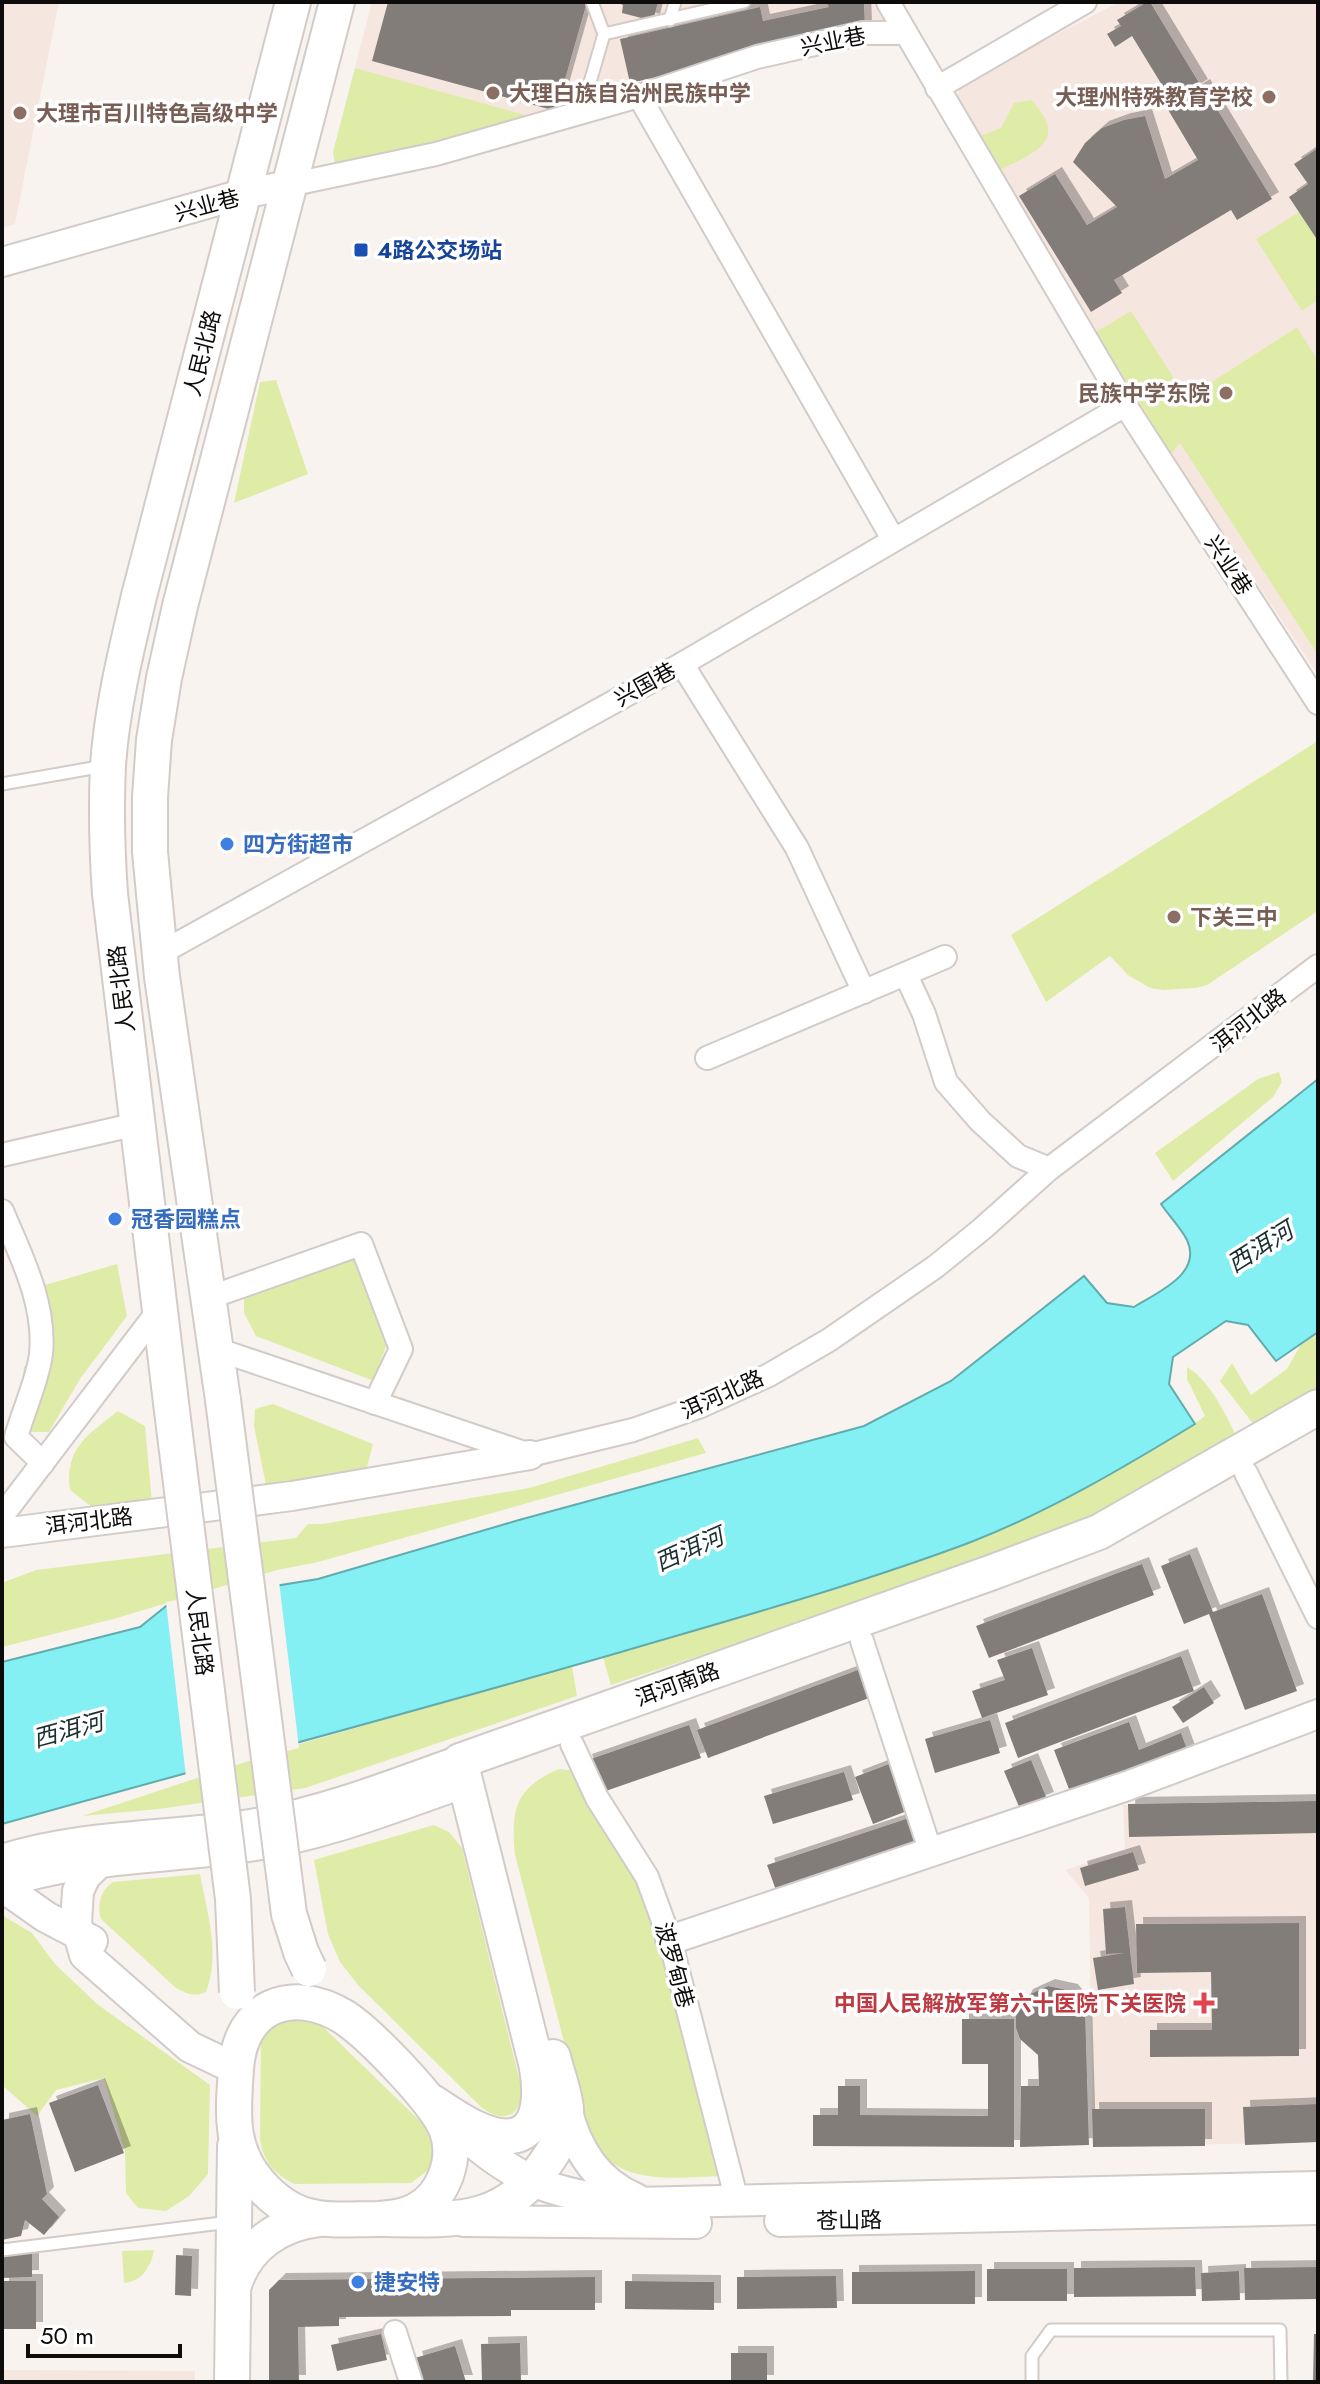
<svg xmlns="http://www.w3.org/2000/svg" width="1320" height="2384" font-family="Jost,'Noto Sans SC',sans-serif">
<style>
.built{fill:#f5e7df}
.green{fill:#dfeca7}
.water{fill:#84f0f3;stroke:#61acad;stroke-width:2}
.pier{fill:#f9f3ef}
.building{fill:#837d7a;filter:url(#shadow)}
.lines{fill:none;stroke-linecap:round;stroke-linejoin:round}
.service-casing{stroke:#d2cbc8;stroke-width:15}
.minor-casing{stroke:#d2cbc8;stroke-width:26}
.tertiary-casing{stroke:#d2cbc8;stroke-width:32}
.secondary-casing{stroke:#d2cbc8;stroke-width:34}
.primary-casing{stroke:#d2cbc8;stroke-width:38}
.service{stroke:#fff;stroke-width:11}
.minor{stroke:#fff;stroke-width:22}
.tertiary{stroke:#fff;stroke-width:28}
.secondary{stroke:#fff;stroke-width:30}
.primary{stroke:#fff;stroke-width:34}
.primary-bridge-casing{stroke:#d2cbc8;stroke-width:38;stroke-linecap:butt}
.primary-bridge{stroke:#fff;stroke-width:34}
.education-dot{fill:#8d6e63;stroke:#fff;stroke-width:3}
.transit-dot{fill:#1a4fb4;stroke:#fff;stroke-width:3}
.shop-dot{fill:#3f7fe0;stroke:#fff;stroke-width:3}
.health-dot{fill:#e0444e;stroke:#fff;stroke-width:3}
.labels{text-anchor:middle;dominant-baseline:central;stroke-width:7;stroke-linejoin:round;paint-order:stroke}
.street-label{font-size:22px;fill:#0e0c0b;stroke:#fff}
.education-label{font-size:22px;font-weight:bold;fill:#785e54;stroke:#fff;text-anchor:start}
.transit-label{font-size:22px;font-weight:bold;fill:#164399;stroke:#fff;text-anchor:start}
.shop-label{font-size:22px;font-weight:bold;fill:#366cbe;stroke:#fff;text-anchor:start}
.health-label{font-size:22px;font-weight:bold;fill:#be3a42;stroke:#fff;text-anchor:end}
.water-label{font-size:24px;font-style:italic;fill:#1b2f30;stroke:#fff}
</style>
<defs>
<filter id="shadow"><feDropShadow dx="7" dy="-7" stdDeviation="0" flood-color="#0004"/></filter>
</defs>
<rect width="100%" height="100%" fill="#f9f3ef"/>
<g class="built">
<path d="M2,2H59L15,224L2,228Z"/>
<path d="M372,2H877L891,26L540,119L333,152Z"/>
<path d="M1119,2H1318V675L1171,454L955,105L961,84Z"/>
<path d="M1318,1801V2142L1093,2147L1089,1898L1065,1870L1125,1850L1123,1805Z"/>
<path d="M2,2370L195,2371V2382H2Z"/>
</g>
<g class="green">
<path d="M355,68L540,119L336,171L333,152Z"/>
<path d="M1031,100C1073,142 1029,155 996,172L975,138L1001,128L1014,103Z"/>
<path d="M1299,212L1318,241V300L1302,311L1256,239Z"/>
<path d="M1131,311L1179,386L1170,409L1297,327L1318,361V655L1180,443L1171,454L1096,332Z"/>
<path d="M276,380L308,474L234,503L260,382Z"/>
<path d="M1318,741V911L1207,985L1196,988L1163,990L1150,988L1128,975L1110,956L1046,1002L1011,935Z"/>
<path d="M1279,1072L1282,1082L1273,1097L1173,1181L1155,1153L1258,1079Z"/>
<path d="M358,1249L391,1331L374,1381L256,1336L244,1313V1292Z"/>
<path d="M117,1264L127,1316L80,1379L49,1432H30L18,1422L24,1367L47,1338L45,1285Z"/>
<path d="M1318,1332V1394L1258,1430L1220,1381L1232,1363L1251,1395L1287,1369L1301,1344Z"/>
<path d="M1187,1367C1212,1382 1227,1418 1240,1443L1097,1520L852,1605L611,1685L603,1657C785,1604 975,1558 1138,1458C1161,1445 1184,1432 1205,1416L1187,1379Z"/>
<path d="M273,1404L373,1444L367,1467L266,1485L254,1426L255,1409Z"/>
<path d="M118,1411L145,1426L152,1503L92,1507L70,1490C64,1448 89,1434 118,1411Z"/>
<path d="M698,1438L706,1453L318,1562L277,1570L117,1618L2,1647V1583L36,1570L296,1538L308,1524H323L529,1488Z"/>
<path d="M572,1666L577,1696L305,1788L159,1809L82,1816L300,1744Z"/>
<path d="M559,1769L576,1771L633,1868L661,1936L722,2176C684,2177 626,2186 600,2151C595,2145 591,2136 587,2129L515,1855C511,1811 514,1788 559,1769Z"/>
<path d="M434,1825L449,1832L462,1848L521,2086C523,2116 505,2125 481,2107L358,1985L340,1962L328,1934L314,1860Z"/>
<path d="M200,1874C207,1913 221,1954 206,1992C194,1997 187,1994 176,1988L101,1919C97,1905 100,1891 113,1882Z"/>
<path d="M2,1915L32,1933L55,1964L97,2004L210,2085L208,2174L189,2196L166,2211L138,2208L126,2193L125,2152L104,2078L56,2090L37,2116L2,2085Z"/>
<path d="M287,2015L320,2024L422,2123L434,2143L436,2153L430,2169L411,2183L294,2184C274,2174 263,2161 260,2139L261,2032Z"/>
<path d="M154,2250C151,2266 143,2281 124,2283L122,2251Z"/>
</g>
<path class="water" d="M1318,1079V1332L1276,1361L1248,1325L1226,1321L1173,1357L1169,1384L1195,1424C1123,1468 1050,1511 971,1542C854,1586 733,1619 614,1654C410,1713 206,1767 2,1824V1662L140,1627L170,1603L318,1579L519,1520L864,1426L951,1381L1084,1276L1107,1303L1134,1307C1156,1293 1203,1274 1187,1240C1181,1228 1169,1216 1161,1204Z"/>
<path class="pier" d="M279,1581L299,1748L186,1777L166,1602Z"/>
<g class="building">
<path d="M388,2H587L556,111L372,61Z"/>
<path d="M617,2H658L653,21L622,13L623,5Z"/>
<path d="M826,2H864L865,30L630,83L620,39L760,7L763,21L829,7Z"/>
<path d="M1147,2H1150L1201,86L1173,103L1132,36L1115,47L1107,34L1121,26L1117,20Z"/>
<path d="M1203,86L1272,199L1237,220L1231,210L1114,280L1122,293L1091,312L1019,196L1055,174L1087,225L1117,207L1073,162L1085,143L1102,128L1124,120L1145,116L1165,179L1198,160L1167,108Z"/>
<path d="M1318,148V241L1289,197L1308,184L1294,164Z"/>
<path d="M1190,1554L1213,1612L1262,1594L1297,1691L1245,1710L1209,1614L1184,1624L1161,1566Z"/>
<path d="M1142,1564L1154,1595L989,1658L976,1626Z"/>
<path d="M1032,1648L1048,1695L982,1718L972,1691L1005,1680L997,1660Z"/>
<path d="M1181,1656L1194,1691L1018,1758L1005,1723Z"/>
<path d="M858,1670L869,1698L708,1758L697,1730Z"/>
<path d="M1204,1687L1214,1703L1183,1723L1172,1707Z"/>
<path d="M990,1720L1000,1753L935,1773L925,1739Z"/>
<path d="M1129,1722L1139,1750L1181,1733L1188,1752L1072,1797L1054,1750Z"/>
<path d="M689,1725L701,1758L597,1794L585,1761Z"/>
<path d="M1031,1760L1047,1799L1020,1809L1004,1771Z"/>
<path d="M889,1764L907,1811L873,1824L855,1777Z"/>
<path d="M844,1772L853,1800L773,1824L764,1796Z"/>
<path d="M1318,1801V1833L1129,1837L1128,1804Z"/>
<path d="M909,1818L919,1846L777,1893L767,1865Z"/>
<path d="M1133,1852L1139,1870L1085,1886L1080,1868Z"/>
<path d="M1125,1907L1134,1984L1098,1990L1093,1958L1124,1953L1106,1954L1103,1909Z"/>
<path d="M1299,1923V2056L1150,2057V2030H1212L1211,1972L1137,1973L1136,1924Z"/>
<path d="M1048,1986L1071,1991L1085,2009L1089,2145L1020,2147L1021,2086H1039L1038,2055L1020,2039L1016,2028V2016L1026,1996Z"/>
<path d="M962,2019H1014V2147L813,2146V2115H838V2086H860V2115L988,2116V2064H962Z"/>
<path d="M98,2085L124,2153L75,2172L49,2103Z"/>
<path d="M1318,2104V2142L1245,2145L1243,2107Z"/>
<path d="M1092,2109H1205V2146L1093,2147Z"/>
<path d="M30,2114L47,2194L42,2199L59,2217L44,2235L25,2220L21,2236L2,2240V2120Z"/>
<path d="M32,2252V2277L2,2278V2253Z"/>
<path d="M176,2255L192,2256L191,2296L175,2295Z"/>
<path d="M1195,2267L1196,2296L1074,2297V2268Z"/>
<path d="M1318,2267V2299L1245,2300L1244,2268Z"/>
<rect x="987" y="2269" width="80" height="32"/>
<path d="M975,2271V2304H852V2272Z"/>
<path d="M1239,2271L1240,2300L1202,2301L1201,2273Z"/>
<path d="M836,2276L837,2308L737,2309V2277Z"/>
<path d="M595,2277V2310H511V2316L339,2317V2326L298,2327L299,2382H269V2290L279,2280Z"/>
<rect x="2" y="2281" width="34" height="48"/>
<path d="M625,2281L714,2282V2310L625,2309Z"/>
<path d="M381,2334L387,2360L337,2371L331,2345Z"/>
<path d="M1314,2334H1318V2382H1313Z"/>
<path d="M520,2343L521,2382H482L481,2344Z"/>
<path d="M455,2346L466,2382H423L415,2358Z"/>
<rect x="731" y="2353" width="36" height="29"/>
</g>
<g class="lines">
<g class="service-casing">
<g id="service">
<path d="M592,2L604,34"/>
<path d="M670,20L675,2"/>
<path d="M584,103L604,34L744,2"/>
<path d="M2,784L104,766"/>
<path d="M2,2250L230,2222"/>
<path d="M1032,2382V2356L1051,2330H1280L1281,2382"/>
</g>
</g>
<g class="minor-casing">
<g id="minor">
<path d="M888,2L906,33"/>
<path d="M937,88L1085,2"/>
<path d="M639,96L893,539"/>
<path d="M289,185L436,154L639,96L757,57L863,33H906L1125,405L1318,703"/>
<path d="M682,664L797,848L864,992"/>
<path d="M159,954L682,664L1125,405"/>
<path d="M906,975L924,1014L946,1082L980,1121L1018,1156L1049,1169"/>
<path d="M707,1058L945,957"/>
<path d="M2,1155L137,1124"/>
<path d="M2,1211C21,1256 46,1304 41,1354C38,1379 23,1412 16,1437L43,1463"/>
<path d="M208,1298L361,1244L401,1349L375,1403"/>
<path d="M216,1349L530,1455L633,1430L701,1406L769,1375L829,1340L935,1267L982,1229L1049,1169L1318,966"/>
<path d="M1246,1473L1318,1617"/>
<path d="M2,1516L159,1310"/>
<path d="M862,1641L931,1853"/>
<path d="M572,1744L597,1798L647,1877L670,1940L737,2201"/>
<path d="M395,2332L411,2382"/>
</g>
</g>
<g class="tertiary-casing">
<g id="tertiary">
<path d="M2,262L242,194L289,185"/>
<path d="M2,1533L292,1496L530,1455"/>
<path d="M670,1940L1127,1786L1318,1714"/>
</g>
</g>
<g class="secondary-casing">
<g id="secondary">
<path d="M107,1855L85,1876L78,1891L76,1923L85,1955L190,2047L236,2069"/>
<path d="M2,1860C82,1834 167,1838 250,1825C322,1813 391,1786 460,1761"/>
<path d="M2,1883C83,1855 171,1859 255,1845C328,1834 396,1806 465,1782"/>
<path d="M2,1886L46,1917L92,1941"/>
<path d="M566,2108C576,2149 596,2182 636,2199"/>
<path d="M450,2121C509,2179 552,2196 634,2203L1318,2187"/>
<path d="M464,2221L696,2223"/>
<path d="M780,2221L1318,2209"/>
</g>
</g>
<g class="primary-casing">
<g id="primary">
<path d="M223,1400L162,977L150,852V797L154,740L164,678L180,606L337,2"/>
<path d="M172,1411L110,894C107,851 106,808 108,765C112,708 126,651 139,596L293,2"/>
<path d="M432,2102C446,2111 460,2121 475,2128C534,2155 546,2112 536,2063L460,1761L993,1572L1099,1532L1318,1407"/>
<path d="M380,2219C392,2218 404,2217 415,2211C444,2197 458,2158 446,2128C433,2099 370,2034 344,2017C292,1985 240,2006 236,2069C233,2112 229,2149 259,2183C299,2229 332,2218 386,2219C454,2220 505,2225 547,2161C557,2147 566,2128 566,2110C565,2093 557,2074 553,2057"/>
<path d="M234,2285C246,2246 280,2223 319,2219"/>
<path d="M232,2382L235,2146"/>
</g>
</g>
<use href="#service" class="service"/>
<use href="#minor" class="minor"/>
<use href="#tertiary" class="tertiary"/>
<use href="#secondary" class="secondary"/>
<use href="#primary" class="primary"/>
<g class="primary-bridge-casing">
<g id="primary-bridge">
<path d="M223,1400L289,1914L301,1952L309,1969"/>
<path d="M172,1411L233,1899L237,1992"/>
</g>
</g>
<use href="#primary-bridge" class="primary-bridge"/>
</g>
<g class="education-dot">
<circle cx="493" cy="93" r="8"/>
<circle cx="1269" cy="97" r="8"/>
<circle cx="20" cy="113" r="8"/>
<circle cx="1226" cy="393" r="8"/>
<circle cx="1174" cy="917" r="8"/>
</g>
<rect class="transit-dot" x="353" y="242" width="16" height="16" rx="4"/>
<g class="shop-dot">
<circle cx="227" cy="844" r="8"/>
<circle cx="115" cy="1219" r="8"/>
<circle cx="358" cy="2282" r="8"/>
</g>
<path class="health-dot" d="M1200 1991h8v8h8v8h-8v8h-8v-8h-8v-8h8z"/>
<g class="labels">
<g class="street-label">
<text transform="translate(833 41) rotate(-11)">兴业巷</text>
<text transform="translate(207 205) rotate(-15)">兴业巷</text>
<text transform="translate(202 353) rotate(-76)">人民北路</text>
<text transform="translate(1229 565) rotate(57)">兴业巷</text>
<text transform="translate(645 684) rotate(-29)">兴国巷</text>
<text transform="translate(121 989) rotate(-97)">人民北路</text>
<text transform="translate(1248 1020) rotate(-38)">洱河北路</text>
<text transform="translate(722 1394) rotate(-24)">洱河北路</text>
<text transform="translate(89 1521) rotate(-7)">洱河北路</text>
<text transform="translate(200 1632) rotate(83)">人民北路</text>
<text transform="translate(677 1684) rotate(-20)">洱河南路</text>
<text transform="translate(675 1965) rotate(74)">波罗甸巷</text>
<text transform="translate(849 2220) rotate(-1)">苍山路</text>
</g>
<g class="education-label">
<text x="509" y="93">大理白族自治州民族中学</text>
<text x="1253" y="97" text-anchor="end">大理州特殊教育学校</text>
<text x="36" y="113">大理市百川特色高级中学</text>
<text x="1210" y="393" text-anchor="end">民族中学东院</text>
<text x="1190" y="917">下关三中</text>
</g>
<g class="transit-label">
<text x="377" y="250">4路公交场站</text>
</g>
<g class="shop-label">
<text x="243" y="844">四方街超市</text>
<text x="131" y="1219">冠香园糕点</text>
<text x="374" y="2282">捷安特</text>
</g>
<g class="health-label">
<text x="1186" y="2003">中国人民解放军第六十医院下关医院</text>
</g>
<g class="water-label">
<text transform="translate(1260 1247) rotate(-32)">西洱河</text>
<text transform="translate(689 1549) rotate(-24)">西洱河</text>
<text transform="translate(68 1730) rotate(-15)">西洱河</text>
</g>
</g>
<rect width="1320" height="2384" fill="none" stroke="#0e0c0b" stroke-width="8"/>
<path d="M28 2344v12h152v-12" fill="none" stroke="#0e0c0b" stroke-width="4"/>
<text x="40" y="2344" font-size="24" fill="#0e0c0b" stroke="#ffffff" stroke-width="6" paint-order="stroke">50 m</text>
</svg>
